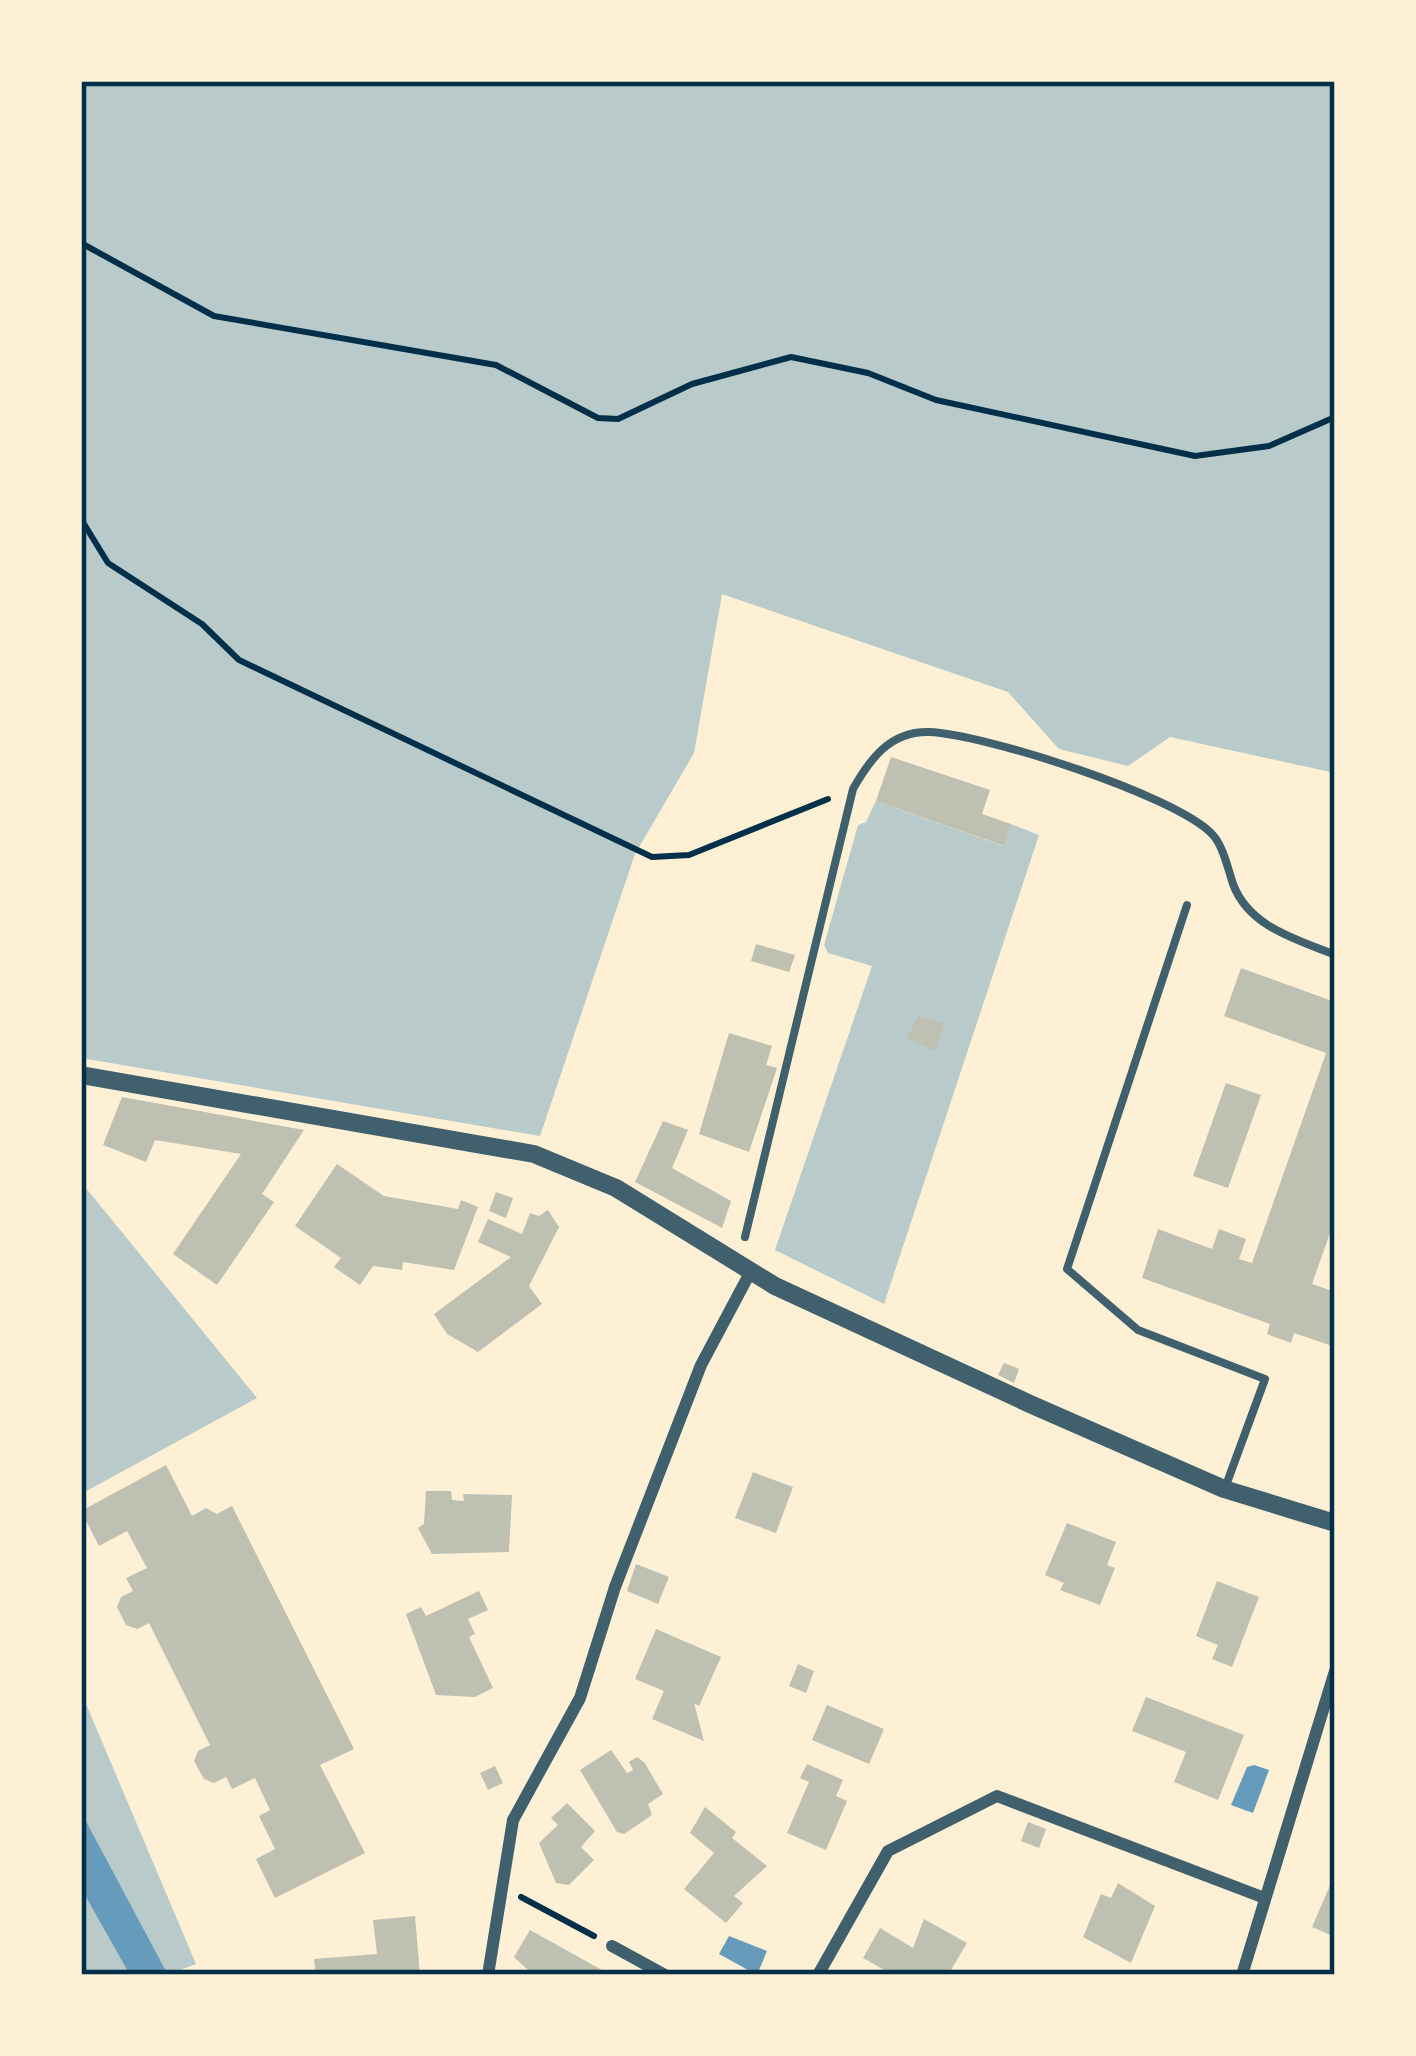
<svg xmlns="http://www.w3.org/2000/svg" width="1416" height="2056" font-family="'Roboto Condensed',sans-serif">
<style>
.green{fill:#b9caca}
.water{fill:#669bbc}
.building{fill:#bec0b2}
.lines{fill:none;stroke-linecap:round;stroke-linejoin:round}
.path{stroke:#003049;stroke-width:6}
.service{stroke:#3f606c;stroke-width:8}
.minor{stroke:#3f606c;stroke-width:12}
.tertiary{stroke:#3f606c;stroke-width:18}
.neatline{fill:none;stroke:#003049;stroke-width:4.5}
</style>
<rect width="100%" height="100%" fill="#fdf0d5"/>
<g class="green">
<path d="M81,81H1335V773L1170,737L1128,766L1059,749L1008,692L722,594L694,753L635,854L540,1136L81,1058Z"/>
<path d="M876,801L1003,846L1011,824L1039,835L884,1304L775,1250L872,966L828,953L824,945L858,825L866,822Z"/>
<path d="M81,1182L257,1398L81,1494Z"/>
<path d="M81,1692L196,1964L166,1975L81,1974Z"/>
</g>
<g class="water">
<path d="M1254,1765L1269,1770L1253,1813L1231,1805L1247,1767Z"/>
<path d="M81,1812L168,1975H130L81,1888Z"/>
<path d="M729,1936L767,1951L757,1975L719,1954Z"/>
</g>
<g class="building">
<path d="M891,757L990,790L982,814L1011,824L1004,846L876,801Z"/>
<path d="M756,944L795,955L789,972L751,961Z"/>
<path d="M1241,968L1335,1002V1219L1312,1284L1335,1292V1347L1294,1333L1291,1343L1267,1334L1270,1324L1142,1278L1158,1229L1212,1249L1219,1229L1246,1239L1239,1259L1252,1263L1326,1053L1224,1016Z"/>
<path d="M918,1016L944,1024L935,1051L907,1039Z"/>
<path d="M729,1033L772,1046L766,1065L777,1068L749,1152L699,1134Z"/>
<path d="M1226,1083L1261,1095L1228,1188L1193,1176Z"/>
<path d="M122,1097L304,1130L262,1194L274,1202L217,1285L173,1254L241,1154L155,1140L146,1162L103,1145Z"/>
<path d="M663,1121L688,1130L672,1168L731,1201L722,1228L635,1182Z"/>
<path d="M337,1164L384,1196L458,1209L461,1200L478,1207L454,1270L403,1262L402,1270L373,1266L360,1285L334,1267L341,1258L295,1226Z"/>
<path d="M496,1192L513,1198L506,1218L489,1211Z"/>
<path d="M548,1210L559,1227L529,1286L542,1304L478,1352L447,1334L434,1314L511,1257L478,1242L488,1219L522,1234L530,1213L539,1216Z"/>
<path d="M1004,1363L1019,1369L1014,1383L998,1375Z"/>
<path d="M166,1465L192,1516L206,1508L217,1514L232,1506L354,1749L320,1765L365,1853L275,1898L256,1859L275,1849L259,1816L270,1810L255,1778L232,1789L226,1777L214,1783L204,1779L194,1761L198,1751L210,1745L149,1623L137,1629L126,1625L117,1607L121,1597L133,1591L126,1578L147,1568L127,1531L99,1546L81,1511Z"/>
<path d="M753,1472L793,1487L776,1533L735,1518Z"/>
<path d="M426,1491H451L452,1500L464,1501L463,1494L512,1495L509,1552L432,1554L418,1528L424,1524Z"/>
<path d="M1067,1523L1116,1542L1107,1565L1115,1568L1100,1605L1060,1590L1064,1583L1045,1575Z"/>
<path d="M636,1564L669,1577L658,1604L627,1591Z"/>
<path d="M1217,1581L1259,1597L1232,1667L1212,1659L1218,1645L1196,1636Z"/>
<path d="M479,1591L488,1610L468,1619L475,1634L469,1637L493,1688L475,1697L436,1695L406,1614L421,1607L426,1616Z"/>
<path d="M656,1629L721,1657L699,1706L694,1703L704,1741L652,1719L664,1691L635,1679Z"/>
<path d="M798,1664L814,1671L806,1693L789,1686Z"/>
<path d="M1146,1697L1244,1735L1218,1800L1174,1782L1186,1752L1132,1731Z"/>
<path d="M827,1705L884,1729L869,1764L812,1740Z"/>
<path d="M611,1750L627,1773L633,1770L629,1762L637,1757L644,1762L663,1794L648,1804L652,1815L624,1834L617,1832L580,1770Z"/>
<path d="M807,1764L843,1780L836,1796L847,1801L826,1850L787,1833L809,1782L800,1778Z"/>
<path d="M495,1766L503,1783L488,1790L480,1773Z"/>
<path d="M567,1803L595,1831L581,1847L594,1860L569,1885L556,1883L539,1843L558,1825L551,1818Z"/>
<path d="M705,1807L736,1832L732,1838L767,1866L734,1896L743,1903L726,1923L684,1889L714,1853L690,1833Z"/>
<path d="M1028,1822L1046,1829L1039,1848L1021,1841Z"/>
<path d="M1335,1874V1937L1312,1927Z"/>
<path d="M1118,1883L1155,1906L1131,1963L1083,1937L1101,1894L1111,1898Z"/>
<path d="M415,1916L420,1975H316L314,1959L377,1954L373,1920Z"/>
<path d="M924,1919L967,1943L948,1975H893L863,1958L880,1928L913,1948Z"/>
<path d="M530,1930L602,1970L599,1975H536L527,1969L514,1957Z"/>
</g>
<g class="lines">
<g class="path">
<path d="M81,243L214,316L496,365L598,418L618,419L692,384L791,357L868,373L936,400L1195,456L1269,446L1335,417"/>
<path d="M81,519L108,563L202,624L239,660L652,857L689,855L828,799"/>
<path d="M521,1897L594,1936"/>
</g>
<g class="service">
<path d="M1187,905L1067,1269L1138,1330L1265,1379L1225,1488"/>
<path d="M745,1237L853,789C870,759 890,731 929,732C984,734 1175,795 1212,834C1223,845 1228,869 1233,884C1249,927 1296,939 1335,955"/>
</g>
<g class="minor">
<path d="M612,1946L665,1975"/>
<path d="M488,1975L513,1820L580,1698L615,1587L701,1365L751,1271"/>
<path d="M818,1975L888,1851L997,1796L1262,1897"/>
<path d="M1242,1975L1335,1671"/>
</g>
<path class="tertiary" d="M81,1075L534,1154L616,1188L775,1286L1030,1404L1224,1489L1335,1523"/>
</g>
<rect width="1416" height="2056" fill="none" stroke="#fdf0d5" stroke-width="168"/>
<rect x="84" y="84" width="1248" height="1888" class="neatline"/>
</svg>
